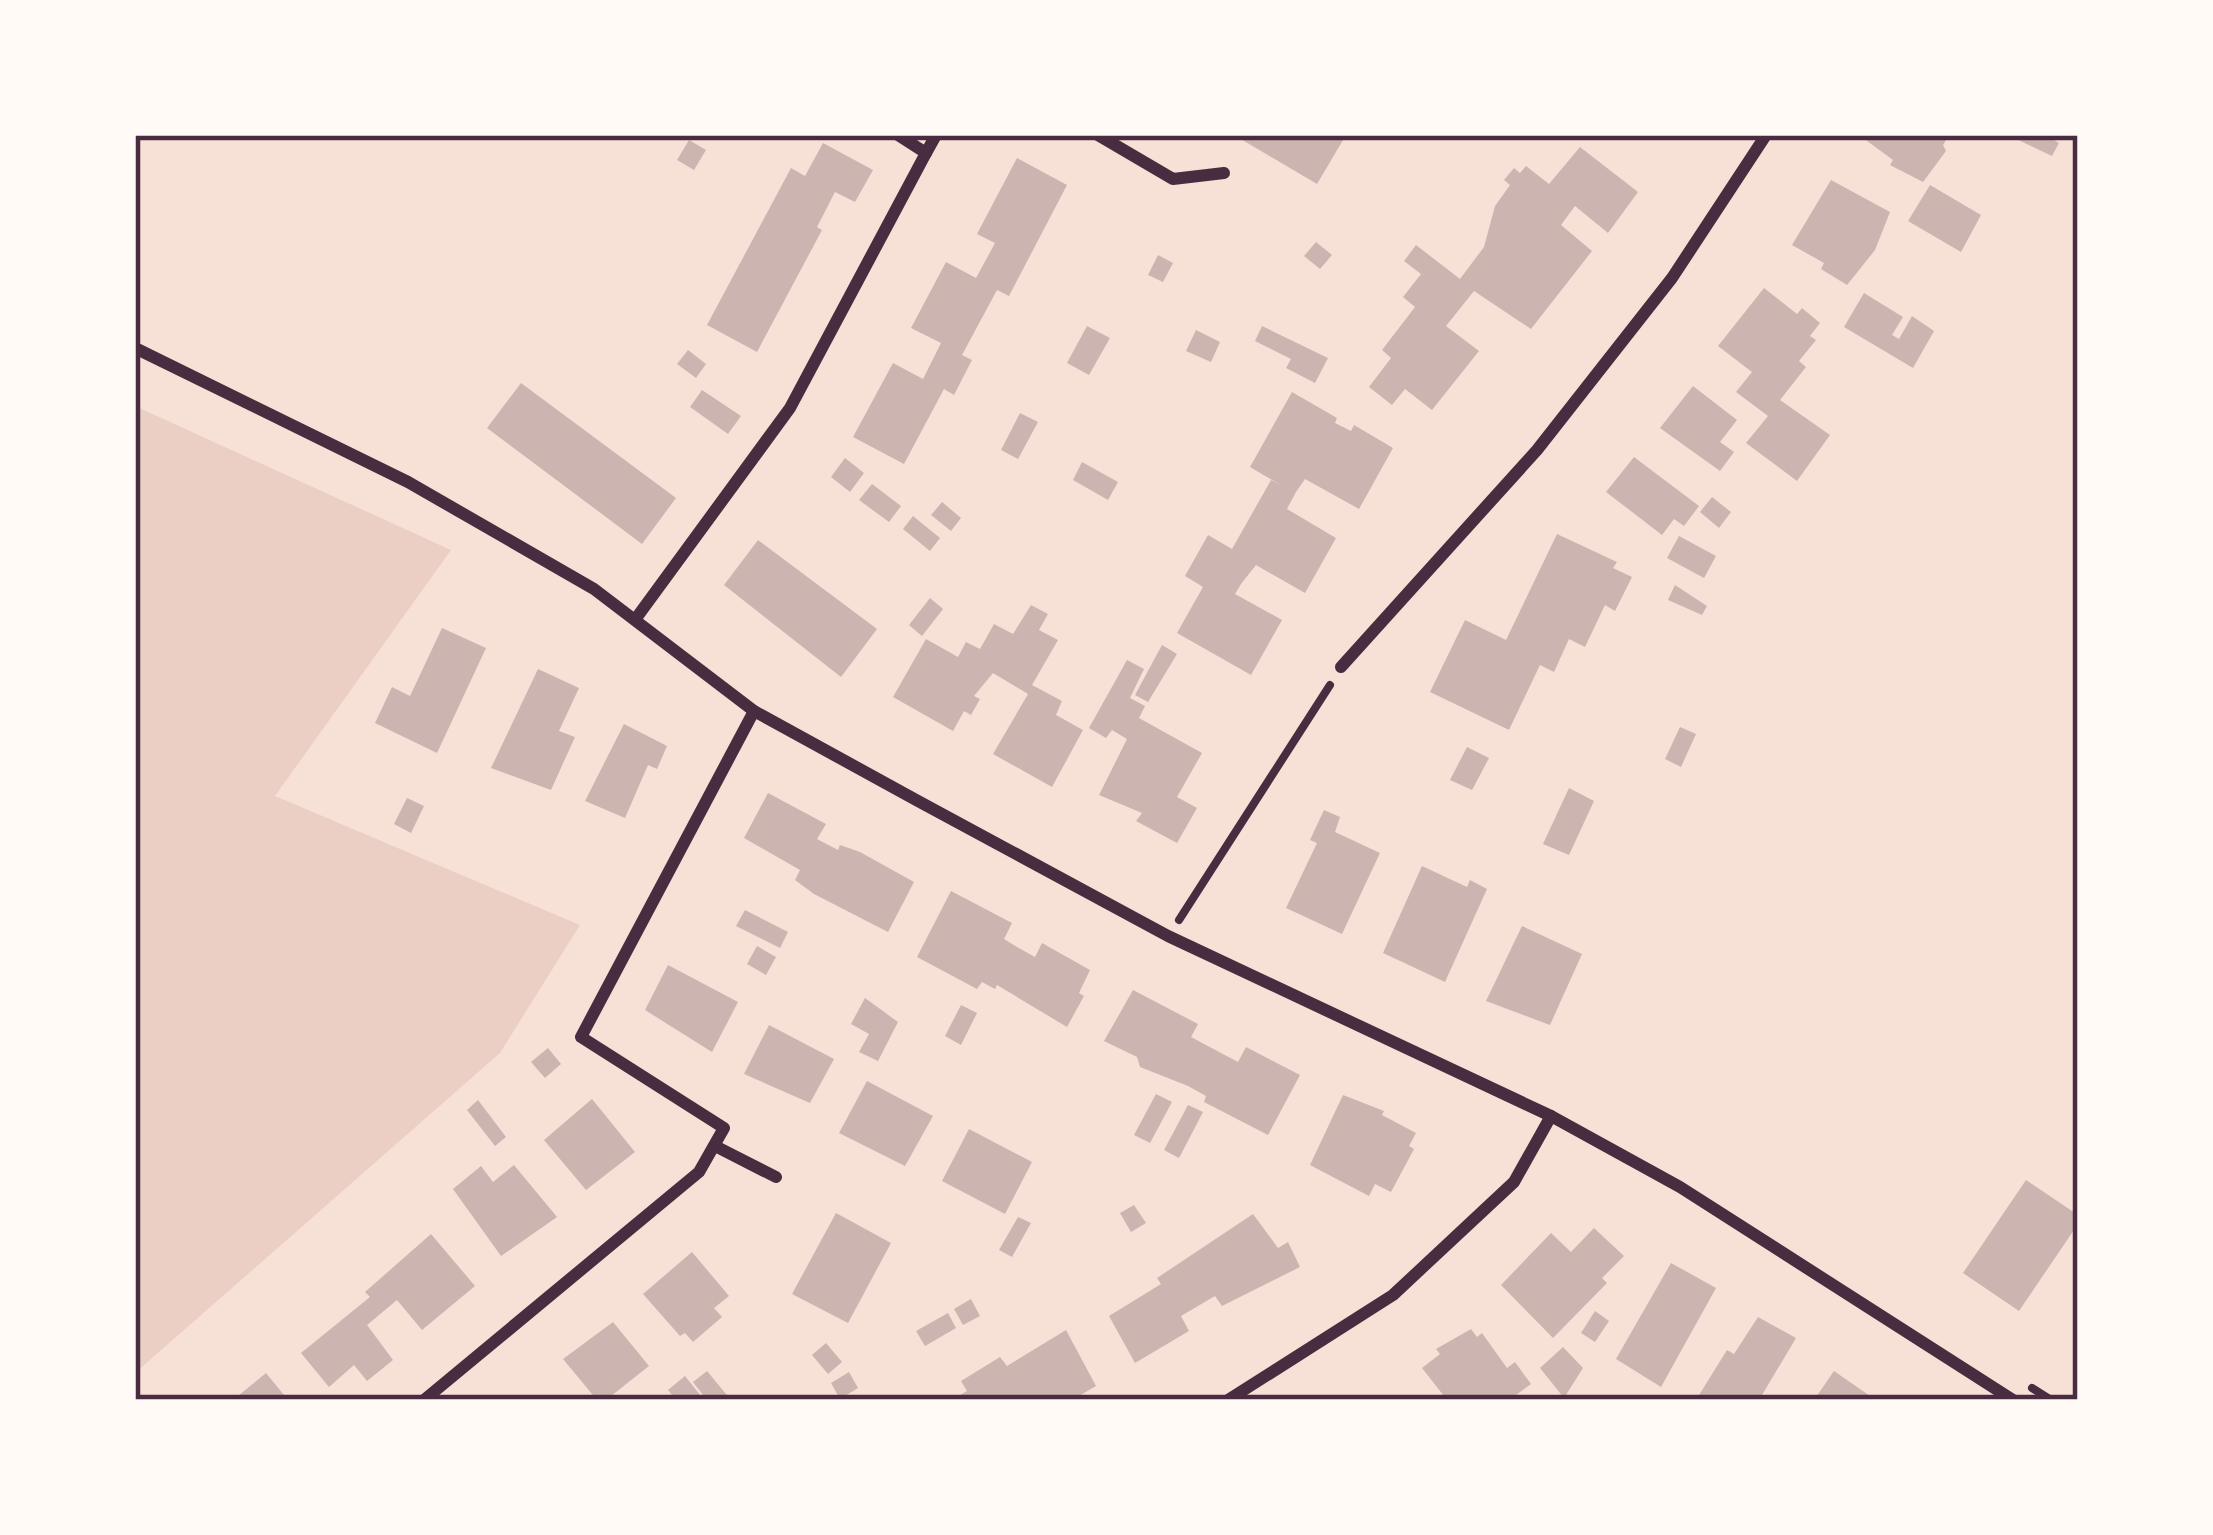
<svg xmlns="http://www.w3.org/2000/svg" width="2213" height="1535" font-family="'Archivo Narrow',sans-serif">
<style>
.green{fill:#ebcfc5}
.building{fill:#ccb4b1}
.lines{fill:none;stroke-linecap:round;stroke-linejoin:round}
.path{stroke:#4a2c40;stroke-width:8}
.minor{stroke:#4a2c40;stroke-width:12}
.neatline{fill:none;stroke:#4a2c40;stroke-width:4.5}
</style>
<rect width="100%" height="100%" fill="#f7e1d7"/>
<path class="green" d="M135,406L451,550L275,796L580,925L500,1053L135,1373Z"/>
<g class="building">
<path d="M1234,135H1346L1317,184Z"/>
<path d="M1859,135H1949L1943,145L1946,151L1923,182L1890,165L1893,160Z"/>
<path d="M2008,135H2046L2059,143L2052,156Z"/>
<path d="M689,140L706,150L694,170L677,160Z"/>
<path d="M823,143L873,170L855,202L835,192L817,227L822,230L757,352L707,325L791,168L805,176Z"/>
<path d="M1580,147L1638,192L1608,233L1575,206L1561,225L1592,251L1531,329L1474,291L1446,326L1479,351L1432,410L1405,389L1392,405L1369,387L1391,358L1382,350L1415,307L1403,297L1421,274L1404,261L1416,245L1460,279L1484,247L1495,206L1510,185L1504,180L1514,168L1520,173L1526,166L1549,184Z"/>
<path d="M1017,158L1067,185L1009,296L997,290L962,355L972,360L954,395L944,389L904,464L853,437L893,363L923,379L941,343L911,328L946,262L976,278L995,243L977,234Z"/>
<path d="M1831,180L1890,212L1875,250L1847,285L1821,269L1824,263L1792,245Z"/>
<path d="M1930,185L1981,215L1961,252L1908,221Z"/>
<path d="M1316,242L1332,255L1320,269L1304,256Z"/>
<path d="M1158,255L1173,263L1163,282L1148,275Z"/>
<path d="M1764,288L1797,314L1802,308L1820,323L1810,336L1816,340L1799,361L1806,367L1780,400L1830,435L1797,481L1746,443L1768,416L1736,392L1752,372L1718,346Z"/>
<path d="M1864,293L1903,317L1892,335L1899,339L1912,316L1934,331L1913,368L1844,327Z"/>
<path d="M1087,326L1110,338L1089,375L1067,363Z"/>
<path d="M1262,326L1328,358L1315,383L1286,368L1291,359L1255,341Z"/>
<path d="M1196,330L1220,342L1211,362L1186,351Z"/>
<path d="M688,350L706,364L696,378L677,364Z"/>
<path d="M521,383L676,498L642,544L487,428Z"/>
<path d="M1693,386L1737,420L1720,442L1734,452L1720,471L1660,428Z"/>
<path d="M702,390L741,416L728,434L690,407Z"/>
<path d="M1292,392L1337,418L1335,423L1351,431L1354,425L1393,448L1359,509L1305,479L1296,492L1287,509L1336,538L1305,593L1256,565L1241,584L1235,594L1282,620L1251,675L1177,633L1203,587L1185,576L1208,535L1232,549L1271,480L1284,487L1250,467Z"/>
<path d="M1020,413L1038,422L1018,459L1001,450Z"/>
<path d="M1634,457L1699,506L1684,526L1674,519L1662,535L1606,492Z"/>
<path d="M845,458L864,473L850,492L831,477Z"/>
<path d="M1082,462L1118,482L1108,500L1073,480Z"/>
<path d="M872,484L901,506L889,522L859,500Z"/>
<path d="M1712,497L1731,512L1719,528L1700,512Z"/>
<path d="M942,502L961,518L951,531L931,515Z"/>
<path d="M913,516L940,538L930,551L903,529Z"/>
<path d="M1557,534L1617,562L1613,568L1632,577L1615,611L1605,605L1585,647L1569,639L1554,672L1540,665L1509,730L1430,692L1465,620L1506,640Z"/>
<path d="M1679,536L1716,556L1704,578L1667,558Z"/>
<path d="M758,540L877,629L841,677L724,585Z"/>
<path d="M1675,585L1707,606L1702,615L1668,600Z"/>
<path d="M930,598L943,609L922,636L909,625Z"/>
<path d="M1031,605L1048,614L1039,630L1058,640L1032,685L1062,701L1056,715L1083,730L1052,787L993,754L1028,694L993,673L974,696L980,699L971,715L964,711L953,731L893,697L926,639L958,657L966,642L980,649L994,624L1013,634Z"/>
<path d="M442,628L486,648L437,753L375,723L392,687L410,696Z"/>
<path d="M1162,645L1177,654L1148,702L1135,695Z"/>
<path d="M1127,660L1144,669L1130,698L1145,706L1139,718L1202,753L1177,797L1197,808L1177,843L1136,821L1142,813L1099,795L1127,739L1112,730L1106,738L1089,728Z"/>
<path d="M538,669L579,688L559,731L575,737L551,790L491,768Z"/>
<path d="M624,724L667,746L657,769L648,765L625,818L585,801Z"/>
<path d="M1680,727L1696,734L1681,767L1665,759Z"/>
<path d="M1467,747L1489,758L1472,790L1450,780Z"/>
<path d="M1569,788L1594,801L1569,855L1543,844Z"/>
<path d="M768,793L826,824L817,839L838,850L840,845L860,852L914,882L888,932L814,894L795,880L800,870L744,838Z"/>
<path d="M407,798L424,806L411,833L394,824Z"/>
<path d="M1324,810L1340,817L1335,832L1380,853L1342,934L1286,908L1317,843L1310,840Z"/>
<path d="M1422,866L1467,887L1470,880L1487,889L1445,982L1383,953Z"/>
<path d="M951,891L1012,923L1004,939L1017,947L1035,957L1042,943L1090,970L1079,993L1084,996L1067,1027L997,985L995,989L982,982L977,989L917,957Z"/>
<path d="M745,910L788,932L780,948L736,926Z"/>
<path d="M1522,926L1582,954L1550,1025L1486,1001Z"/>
<path d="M757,946L776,957L766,975L747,964Z"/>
<path d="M668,965L738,1002L712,1052L645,1010Z"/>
<path d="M1133,990L1198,1024L1191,1037L1238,1062L1246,1047L1300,1075L1268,1135L1204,1102L1206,1096L1188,1086L1140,1067L1137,1057L1104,1041Z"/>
<path d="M865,998L898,1022L878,1061L859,1052L869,1034L851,1024Z"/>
<path d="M961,1005L977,1013L961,1045L945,1036Z"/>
<path d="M769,1025L834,1059L810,1103L744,1074Z"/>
<path d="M548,1048L561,1064L545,1078L531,1062Z"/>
<path d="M867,1081L933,1116L905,1166L839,1133Z"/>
<path d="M1156,1094L1172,1102L1150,1143L1134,1135Z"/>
<path d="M1343,1095L1384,1111L1382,1115L1416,1133L1409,1146L1414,1149L1391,1192L1375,1184L1369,1196L1310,1165Z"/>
<path d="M592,1099L635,1152L586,1190L544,1140Z"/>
<path d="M478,1100L506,1137L495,1146L467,1110Z"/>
<path d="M1188,1105L1203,1112L1179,1158L1164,1150Z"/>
<path d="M969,1129L1032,1162L1005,1214L942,1181Z"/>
<path d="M514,1165L557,1217L501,1256L453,1189L481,1166L493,1182Z"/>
<path d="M2026,1180L2078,1215V1224L2019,1311L1963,1273Z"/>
<path d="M1134,1205L1146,1223L1131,1232L1120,1213Z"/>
<path d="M836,1213L891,1243L848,1323L792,1294Z"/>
<path d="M1253,1214L1278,1248L1288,1242L1300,1267L1222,1306L1215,1296L1181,1316L1189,1331L1135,1363L1109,1316L1161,1284L1157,1278Z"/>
<path d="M1018,1217L1031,1223L1012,1257L999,1250Z"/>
<path d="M1594,1228L1624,1256L1602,1278L1607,1283L1553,1338L1501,1285L1551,1233L1571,1252Z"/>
<path d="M431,1234L475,1286L422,1330L397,1300L367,1325L393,1360L367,1381L354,1365L329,1387L301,1353L370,1297L365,1292Z"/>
<path d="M692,1252L729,1296L714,1308L722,1317L693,1342L685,1333L680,1336L643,1294Z"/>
<path d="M1671,1263L1716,1288L1661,1387L1616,1359Z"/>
<path d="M971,1299L980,1316L963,1325L954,1309Z"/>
<path d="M1595,1311L1609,1321L1595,1342L1581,1333Z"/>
<path d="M948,1313L956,1328L925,1346L916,1331Z"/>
<path d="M1758,1317L1796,1338L1759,1400H1696L1727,1350L1734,1354Z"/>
<path d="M613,1322L649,1366L606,1400H597L563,1359Z"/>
<path d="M1471,1329L1477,1337L1482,1333L1507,1368L1515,1362L1531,1384L1509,1400H1447L1422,1368L1440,1354L1436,1349Z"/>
<path d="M1066,1330L1096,1386L1072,1400H952L967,1391L961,1381L1000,1357L1007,1366Z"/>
<path d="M826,1343L842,1362L828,1374L812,1355Z"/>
<path d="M1563,1347L1583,1368L1564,1398L1540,1368Z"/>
<path d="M707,1371L731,1400H707L693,1382Z"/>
<path d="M1834,1371L1870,1396L1814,1400Z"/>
<path d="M849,1372L858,1388L840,1399L831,1383Z"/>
<path d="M266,1373L288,1400H233Z"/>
<path d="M685,1376L704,1400H676L668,1390Z"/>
</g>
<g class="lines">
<g class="path">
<path d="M1179,920L1330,685"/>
<path d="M2032,1388L2051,1400"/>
</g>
<g class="minor">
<path d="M1098,135L1173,179L1224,173"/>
<path d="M926,153L936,135"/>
<path d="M135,348L408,482L594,589L754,711L918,801L1168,936L1551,1116L1680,1187L2013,1400"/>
<path d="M637,617L790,408L926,153L898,135"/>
<path d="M1341,667L1537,450L1672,278L1766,135"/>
<path d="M715,1146L776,1177"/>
<path d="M424,1400L699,1172L724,1128L581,1037L754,711"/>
<path d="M1228,1400L1393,1295L1514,1182L1551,1116"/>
</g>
</g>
<rect width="2213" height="1535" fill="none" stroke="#fffaf5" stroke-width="276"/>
<rect x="138" y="138" width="1937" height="1259" class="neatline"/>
</svg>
